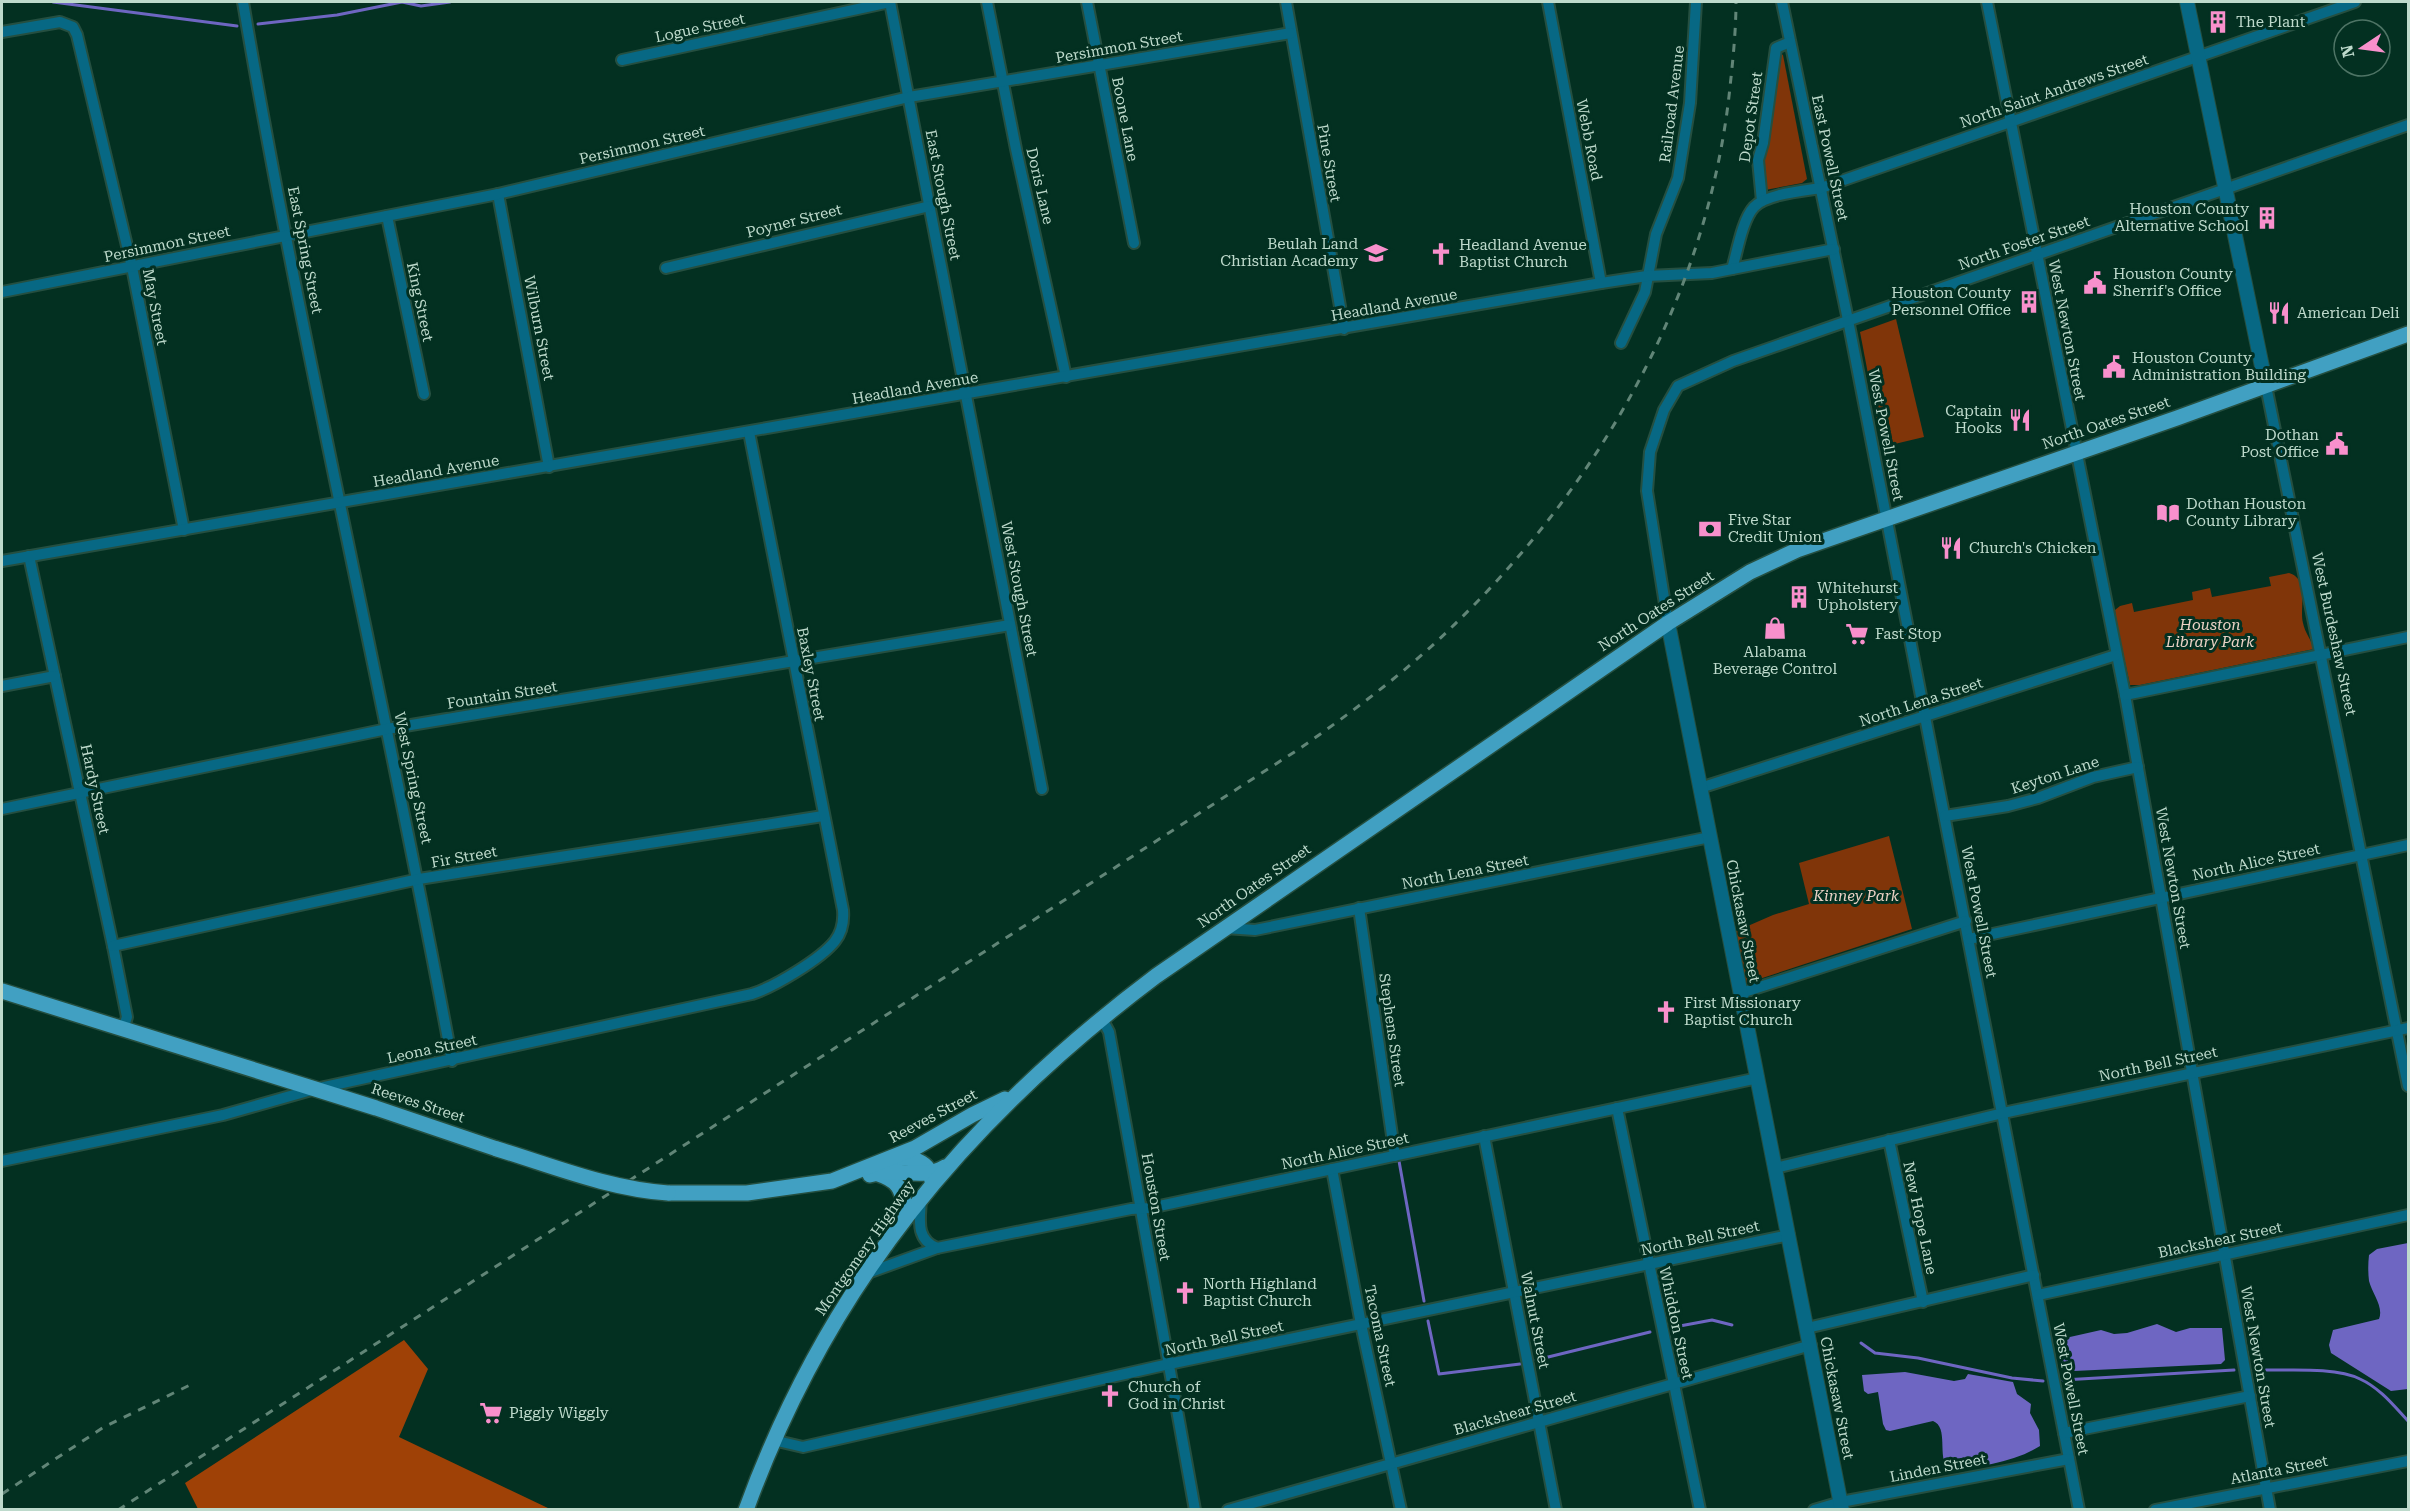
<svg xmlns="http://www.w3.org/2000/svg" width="2410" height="1511" font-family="'Roboto Serif',serif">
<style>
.green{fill:#803509}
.forest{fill:#9f4106}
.water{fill:#6e66c2}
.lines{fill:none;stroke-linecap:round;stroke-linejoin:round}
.stream{stroke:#6e66c2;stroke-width:3}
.minor-casing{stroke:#254f40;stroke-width:14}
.tertiary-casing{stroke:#254f40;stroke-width:16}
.primary-casing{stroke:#254f40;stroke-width:18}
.minor{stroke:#076884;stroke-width:10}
.tertiary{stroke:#076884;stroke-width:14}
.primary{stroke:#41a0c2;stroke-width:15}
.rail{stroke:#618577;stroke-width:3;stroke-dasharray:8 8;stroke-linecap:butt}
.primary-bridge-casing{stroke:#254f40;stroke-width:18;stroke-linecap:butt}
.primary-bridge{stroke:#41a0c2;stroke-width:15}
.labels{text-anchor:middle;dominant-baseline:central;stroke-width:6;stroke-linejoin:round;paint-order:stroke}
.poi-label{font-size:15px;fill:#bedacc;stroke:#033021;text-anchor:start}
.street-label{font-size:15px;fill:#bedacc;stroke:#033021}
.park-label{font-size:15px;font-style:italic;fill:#ecd2c6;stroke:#033021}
</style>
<rect width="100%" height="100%" fill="#033021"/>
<g class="green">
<path d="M1781,54L1783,55L1807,179L1802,183L1765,190L1763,159Z"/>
<path d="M1896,319L1924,437L1882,447L1860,332Z"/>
<path d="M2289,573C2310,579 2299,608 2303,623C2305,633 2311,639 2314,649L2140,685H2130L2116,621L2115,610L2120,606L2132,603L2134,612L2193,600L2192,592L2210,588L2212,597L2271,586L2269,577Z"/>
<path d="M1889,836L1912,929L1744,984L1734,932L1773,915L1809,904L1799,863Z"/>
</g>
<path class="forest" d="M404,1340L428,1369L399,1437L550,1509H198L185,1483Z"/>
<g class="water">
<path d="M2408,1243V1389L2391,1391L2331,1353L2329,1345L2333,1330L2379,1319C2384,1307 2372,1293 2369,1281C2368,1272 2368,1264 2369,1255L2377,1249Z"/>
<path d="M2157,1324L2176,1332L2190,1328H2222L2225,1360L2221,1364L2074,1371L2064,1370L2058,1344L2061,1339L2101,1330L2114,1334L2127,1333Z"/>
<path d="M1905,1372L1954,1381L1965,1379L1968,1374L2013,1382L2017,1394L2031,1404L2030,1413L2039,1430L2040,1446C2015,1462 1977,1468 1948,1469C1937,1457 1949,1427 1933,1421L1890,1431L1886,1430L1883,1424L1878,1392L1868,1394L1864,1391L1862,1375Z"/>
</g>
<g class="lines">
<g class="stream">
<path d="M53,2L237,26"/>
<path d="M258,24L337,15L402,2L421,6L450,2"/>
<path d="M1399,1161L1424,1301"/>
<path d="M1428,1321L1439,1374L1520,1364"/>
<path d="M1669,1328L1712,1320L1732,1325"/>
<path d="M1861,1343L1875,1353L1918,1358L2012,1378L2043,1381"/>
<path d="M1536,1360L1650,1332"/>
<path d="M2254,1370C2283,1371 2335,1366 2360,1379C2380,1388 2394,1406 2408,1421"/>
<path d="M2063,1380L2234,1370"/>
</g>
<g class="minor-casing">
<g id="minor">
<path d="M243,2C303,356 387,707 452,1061"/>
<path d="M890,2L1042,789"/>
<path d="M987,2L1016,149L1066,377"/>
<path d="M1087,2L1134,243"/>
<path d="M1286,2L1344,329"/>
<path d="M1548,2L1601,283"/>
<path d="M1782,2L1848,320L2079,1510"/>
<path d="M1987,2L2125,695L2270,1510"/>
<path d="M2,32L60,22L73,27L77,35L132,267L184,530"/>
<path d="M622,60L890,2"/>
<path d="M498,194L549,467"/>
<path d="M1762,201L1758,160L1763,143L1776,48L1790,42"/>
<path d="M387,216L424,394"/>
<path d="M666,268L930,206"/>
<path d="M1732,269C1737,253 1742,220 1754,207C1766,194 1803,191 1821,188L2355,2"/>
<path d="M2,292L498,194L909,97L1291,33"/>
<path d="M1621,343L1645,292L1656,234L1678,178L1690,103L1696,2"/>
<path d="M2266,386L2408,1086"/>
<path d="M29,556L113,946L127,1017L123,1029"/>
<path d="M2,561L1601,283L1647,276L1712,273L1834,249"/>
<path d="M1668,623L1647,491L1650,452L1664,410L1678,386L1733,361L2408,125"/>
<path d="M2,686L55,676"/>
<path d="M2125,695L2408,637"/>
<path d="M1700,788L2116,655"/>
<path d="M2,809L387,729L1010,625"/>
<path d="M1945,816L2008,806L2038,798L2093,777L2138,767"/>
<path d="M1359,908L1395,1156"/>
<path d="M1225,928L1255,930L1710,837"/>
<path d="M1969,939L2408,845"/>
<path d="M113,946L419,879L823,816"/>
<path d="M1741,993L1966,921"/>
<path d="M1101,1017L1109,1032L1195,1510"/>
<path d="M1617,1108L1700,1510"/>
<path d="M1484,1136L1556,1510"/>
<path d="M1889,1140L1923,1302"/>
<path d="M2,1161L223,1115L315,1089L752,994C774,987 821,959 835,941C842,932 844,922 843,910L749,432"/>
<path d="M1775,1168L2003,1113L2408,1028"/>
<path d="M1332,1169L1361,1324L1401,1510"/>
<path d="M921,1199C920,1219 915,1239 937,1248"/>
<path d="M865,1274L937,1248L1131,1209L1150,1208L1758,1078"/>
<path d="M2038,1295L2408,1215"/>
<path d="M1807,1328L2034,1275"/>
<path d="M2064,1433L2250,1396"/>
<path d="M773,1440L803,1447L1169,1364L1789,1235"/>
<path d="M1228,1510L1811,1345"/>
<path d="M1814,1510L1841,1502L2069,1459"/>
<path d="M2155,1510L2408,1461"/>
</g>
</g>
<g class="tertiary-casing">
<g id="tertiary">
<path d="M2187,2L2266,386"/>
<path d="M1668,623L1842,1510"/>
</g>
</g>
<g class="primary-casing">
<g id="primary">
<path d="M2,991L376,1108L497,1149"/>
<path d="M894,1158C911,1157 930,1160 932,1181"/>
<path d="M878,1174C902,1182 901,1191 907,1214"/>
<path d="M870,1175C897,1166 921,1181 945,1167"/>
<path d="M668,1193H747L832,1181L915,1148L972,1115L1005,1099"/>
<path d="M746,1510C828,1284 966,1119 1156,976L1668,623L1750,572L1797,550L2177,418L2408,334"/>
</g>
</g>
<use href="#minor" class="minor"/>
<use href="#tertiary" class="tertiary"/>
<use href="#primary" class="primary"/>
<g class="rail">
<path d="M2,1494L104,1427L192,1384"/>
<path d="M118,1510L1299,749C1355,710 1410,669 1458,621C1603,479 1709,292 1730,87C1733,59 1736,30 1736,2"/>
</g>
<g class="primary-bridge-casing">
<path id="primary-bridge" d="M497,1149C553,1166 609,1189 668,1193"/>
</g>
<use href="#primary-bridge" class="primary-bridge"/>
</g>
<defs>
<g id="building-bare" transform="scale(1.8)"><path d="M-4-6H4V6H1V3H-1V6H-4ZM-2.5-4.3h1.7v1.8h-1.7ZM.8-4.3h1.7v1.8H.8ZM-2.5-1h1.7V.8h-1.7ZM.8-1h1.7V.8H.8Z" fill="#f890cc" stroke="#033021" stroke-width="2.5" paint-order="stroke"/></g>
<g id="school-bare" transform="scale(1.8)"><path d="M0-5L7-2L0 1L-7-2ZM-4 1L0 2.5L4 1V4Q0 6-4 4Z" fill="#f890cc" stroke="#033021" stroke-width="2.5" paint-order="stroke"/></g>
<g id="church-bare" transform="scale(1.8)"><path d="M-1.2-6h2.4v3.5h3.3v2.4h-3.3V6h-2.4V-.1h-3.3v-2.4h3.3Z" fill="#f890cc" stroke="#033021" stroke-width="2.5" paint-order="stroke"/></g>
<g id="civic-bare" transform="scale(1.8)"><path d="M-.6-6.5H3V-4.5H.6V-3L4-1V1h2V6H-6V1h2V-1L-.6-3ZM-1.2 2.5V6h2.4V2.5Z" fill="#f890cc" stroke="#033021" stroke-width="2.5" paint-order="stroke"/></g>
<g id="restaurant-bare" transform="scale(1.8)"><path d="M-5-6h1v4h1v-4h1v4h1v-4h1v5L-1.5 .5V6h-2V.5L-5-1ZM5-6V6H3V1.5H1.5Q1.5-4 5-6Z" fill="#f890cc" stroke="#033021" stroke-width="2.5" paint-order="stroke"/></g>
<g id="library-bare" transform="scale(1.8)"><path d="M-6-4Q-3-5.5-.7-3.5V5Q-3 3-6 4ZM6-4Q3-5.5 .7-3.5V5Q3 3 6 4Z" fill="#f890cc" stroke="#033021" stroke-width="2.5" paint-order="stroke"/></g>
<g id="bank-bare" transform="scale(1.8)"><path d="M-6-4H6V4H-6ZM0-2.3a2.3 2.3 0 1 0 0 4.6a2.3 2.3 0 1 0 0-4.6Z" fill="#f890cc" stroke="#033021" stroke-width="2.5" paint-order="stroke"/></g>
<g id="shop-bare" transform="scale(1.8)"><path d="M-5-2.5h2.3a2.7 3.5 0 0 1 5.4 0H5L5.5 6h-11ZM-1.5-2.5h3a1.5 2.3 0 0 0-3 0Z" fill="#f890cc" stroke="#033021" stroke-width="2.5" paint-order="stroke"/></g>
<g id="supermarket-bare" transform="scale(1.8)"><path d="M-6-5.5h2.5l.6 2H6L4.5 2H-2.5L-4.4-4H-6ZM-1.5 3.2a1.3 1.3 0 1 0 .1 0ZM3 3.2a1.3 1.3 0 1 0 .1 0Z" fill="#f890cc" stroke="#033021" stroke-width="2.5" paint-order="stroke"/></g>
</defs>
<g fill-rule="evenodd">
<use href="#building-bare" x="2218" y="22"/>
<use href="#building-bare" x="2267" y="218"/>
<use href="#school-bare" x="1376" y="253"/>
<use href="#church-bare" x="1441" y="254"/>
<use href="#civic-bare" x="2095" y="283"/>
<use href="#building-bare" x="2029" y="302"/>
<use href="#restaurant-bare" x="2279" y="313"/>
<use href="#civic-bare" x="2114" y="367"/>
<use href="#restaurant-bare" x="2020" y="420"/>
<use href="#civic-bare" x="2337" y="444"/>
<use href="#library-bare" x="2168" y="513"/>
<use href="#bank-bare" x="1710" y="529"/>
<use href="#restaurant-bare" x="1951" y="548"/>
<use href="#building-bare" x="1799" y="597"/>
<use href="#shop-bare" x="1775" y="628"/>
<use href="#supermarket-bare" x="1857" y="634"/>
<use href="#church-bare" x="1666" y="1012"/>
<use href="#church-bare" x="1185" y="1293"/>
<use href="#church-bare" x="1110" y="1396"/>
<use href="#supermarket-bare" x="491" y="1413"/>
</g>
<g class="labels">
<g class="poi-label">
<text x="2236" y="22">The Plant</text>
<text x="2249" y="209" text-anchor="end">Houston County<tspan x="2249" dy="17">Alternative School</tspan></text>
<text x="1358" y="244" text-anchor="end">Beulah Land<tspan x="1358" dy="17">Christian Academy</tspan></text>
<text x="1459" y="245">Headland Avenue<tspan x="1459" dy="17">Baptist Church</tspan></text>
<text x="2113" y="274">Houston County<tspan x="2113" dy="17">Sherrif's Office</tspan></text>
<text x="2011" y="293" text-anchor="end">Houston County<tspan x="2011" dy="17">Personnel Office</tspan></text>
<text x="2297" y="313">American Deli</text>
<text x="2132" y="358">Houston County<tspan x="2132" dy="17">Administration Building</tspan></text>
<text x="2002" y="411" text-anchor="end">Captain<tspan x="2002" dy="17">Hooks</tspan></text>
<text x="2319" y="435" text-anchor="end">Dothan<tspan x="2319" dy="17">Post Office</tspan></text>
<text x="2186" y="504">Dothan Houston<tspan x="2186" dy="17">County Library</tspan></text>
<text x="1728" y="520">Five Star<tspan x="1728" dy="17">Credit Union</tspan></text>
<text x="1969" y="548">Church's Chicken</text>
<text x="1817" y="588">Whitehurst<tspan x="1817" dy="17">Upholstery</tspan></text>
<text x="1875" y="634">Fast Stop</text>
<text x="1775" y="652" text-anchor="middle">Alabama<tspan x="1775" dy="17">Beverage Control</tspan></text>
<text x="1684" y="1003">First Missionary<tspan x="1684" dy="17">Baptist Church</tspan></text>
<text x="1203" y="1284">North Highland<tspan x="1203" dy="17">Baptist Church</tspan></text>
<text x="1128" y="1387">Church of<tspan x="1128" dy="17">God in Christ</tspan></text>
<text x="509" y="1413">Piggly Wiggly</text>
</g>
<g class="street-label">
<text transform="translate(700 28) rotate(-12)">Logue Street</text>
<text transform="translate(1119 47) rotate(-10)">Persimmon Street</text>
<text transform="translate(2054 91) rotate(-19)">North Saint Andrews Street</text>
<text transform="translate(1672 104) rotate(-83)">Railroad Avenue</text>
<text transform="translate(1751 117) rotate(-82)">Depot Street</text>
<text transform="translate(1125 119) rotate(79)">Boone Lane</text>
<text transform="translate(1589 140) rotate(79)">Webb Road</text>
<text transform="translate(642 145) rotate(-13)">Persimmon Street</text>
<text transform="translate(1830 158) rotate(78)">East Powell Street</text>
<text transform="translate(1329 163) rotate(80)">Pine Street</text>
<text transform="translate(1040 186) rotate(77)">Doris Lane</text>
<text transform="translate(943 195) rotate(79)">East Stough Street</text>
<text transform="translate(794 221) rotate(-14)">Poyner Street</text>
<text transform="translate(2024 243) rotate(-19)">North Foster Street</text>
<text transform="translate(167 244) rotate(-12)">Persimmon Street</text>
<text transform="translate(305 250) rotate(79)">East Spring Street</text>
<text transform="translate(420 302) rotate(78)">King Street</text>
<text transform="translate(1394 305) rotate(-10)">Headland Avenue</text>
<text transform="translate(155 307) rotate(79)">May Street</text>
<text transform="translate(539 328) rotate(79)">Wilburn Street</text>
<text transform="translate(2067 330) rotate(79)">West Newton Street</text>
<text transform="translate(915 388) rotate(-10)">Headland Avenue</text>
<text transform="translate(2106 423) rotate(-19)">North Oates Street</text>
<text transform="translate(1886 435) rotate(79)">West Powell Street</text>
<text transform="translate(436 471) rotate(-10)">Headland Avenue</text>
<text transform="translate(1019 589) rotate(79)">West Stough Street</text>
<text transform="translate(1656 611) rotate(-33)">North Oates Street</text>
<text transform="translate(2334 634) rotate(78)">West Burdeshaw Street</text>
<text transform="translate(811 674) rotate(79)">Baxley Street</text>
<text transform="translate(502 695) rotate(-9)">Fountain Street</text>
<text transform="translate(1921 702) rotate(-18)">North Lena Street</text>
<text transform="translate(2055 775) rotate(-18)">Keyton Lane</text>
<text transform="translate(413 778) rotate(78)">West Spring Street</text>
<text transform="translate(95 789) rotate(78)">Hardy Street</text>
<text transform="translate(464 857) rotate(-10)">Fir Street</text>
<text transform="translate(2256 862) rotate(-12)">North Alice Street</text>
<text transform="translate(1465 872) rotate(-11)">North Lena Street</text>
<text transform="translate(2173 878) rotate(80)">West Newton Street</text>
<text transform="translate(1254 886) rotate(-35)">North Oates Street</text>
<text transform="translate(1979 912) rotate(79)">West Powell Street</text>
<text transform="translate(1743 921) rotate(79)">Chickasaw Street</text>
<text transform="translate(1392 1030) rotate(82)">Stephens Street</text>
<text transform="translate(432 1049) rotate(-12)">Leona Street</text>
<text transform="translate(2158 1064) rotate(-12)">North Bell Street</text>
<text transform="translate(418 1103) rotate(18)">Reeves Street</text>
<text transform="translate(933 1116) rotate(-28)">Reeves Street</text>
<text transform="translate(1345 1151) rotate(-12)">North Alice Street</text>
<text transform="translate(1156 1207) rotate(80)">Houston Street</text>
<text transform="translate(1920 1218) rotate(78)">New Hope Lane</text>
<text transform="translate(1700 1238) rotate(-12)">North Bell Street</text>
<text transform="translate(2220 1240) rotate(-12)">Blackshear Street</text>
<text transform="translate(865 1248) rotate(-55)">Montgomery Highway</text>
<text transform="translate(1535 1320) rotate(79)">Walnut Street</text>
<text transform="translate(1676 1323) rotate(78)">Whiddon Street</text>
<text transform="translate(1380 1336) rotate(78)">Tacoma Street</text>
<text transform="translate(1224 1338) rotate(-12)">North Bell Street</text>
<text transform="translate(2258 1357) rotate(80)">West Newton Street</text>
<text transform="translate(2071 1389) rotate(79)">West Powell Street</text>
<text transform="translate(1837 1398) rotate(79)">Chickasaw Street</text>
<text transform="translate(1515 1413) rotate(-16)">Blackshear Street</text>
<text transform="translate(1938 1468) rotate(-11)">Linden Street</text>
<text transform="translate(2279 1470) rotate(-11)">Atlanta Street</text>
</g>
<g class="park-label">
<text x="2210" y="625">Houston<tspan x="2210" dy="17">Library Park</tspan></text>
<text x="1856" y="896">Kinney Park</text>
</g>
</g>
<rect width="2410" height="1511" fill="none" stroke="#bedacc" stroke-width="6"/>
<g transform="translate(2362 48) rotate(257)"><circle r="28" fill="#033021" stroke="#4e7465" stroke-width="1.5"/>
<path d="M0-4.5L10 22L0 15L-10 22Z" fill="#f890cc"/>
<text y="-9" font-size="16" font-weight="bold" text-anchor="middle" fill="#bedacc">N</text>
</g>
</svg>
